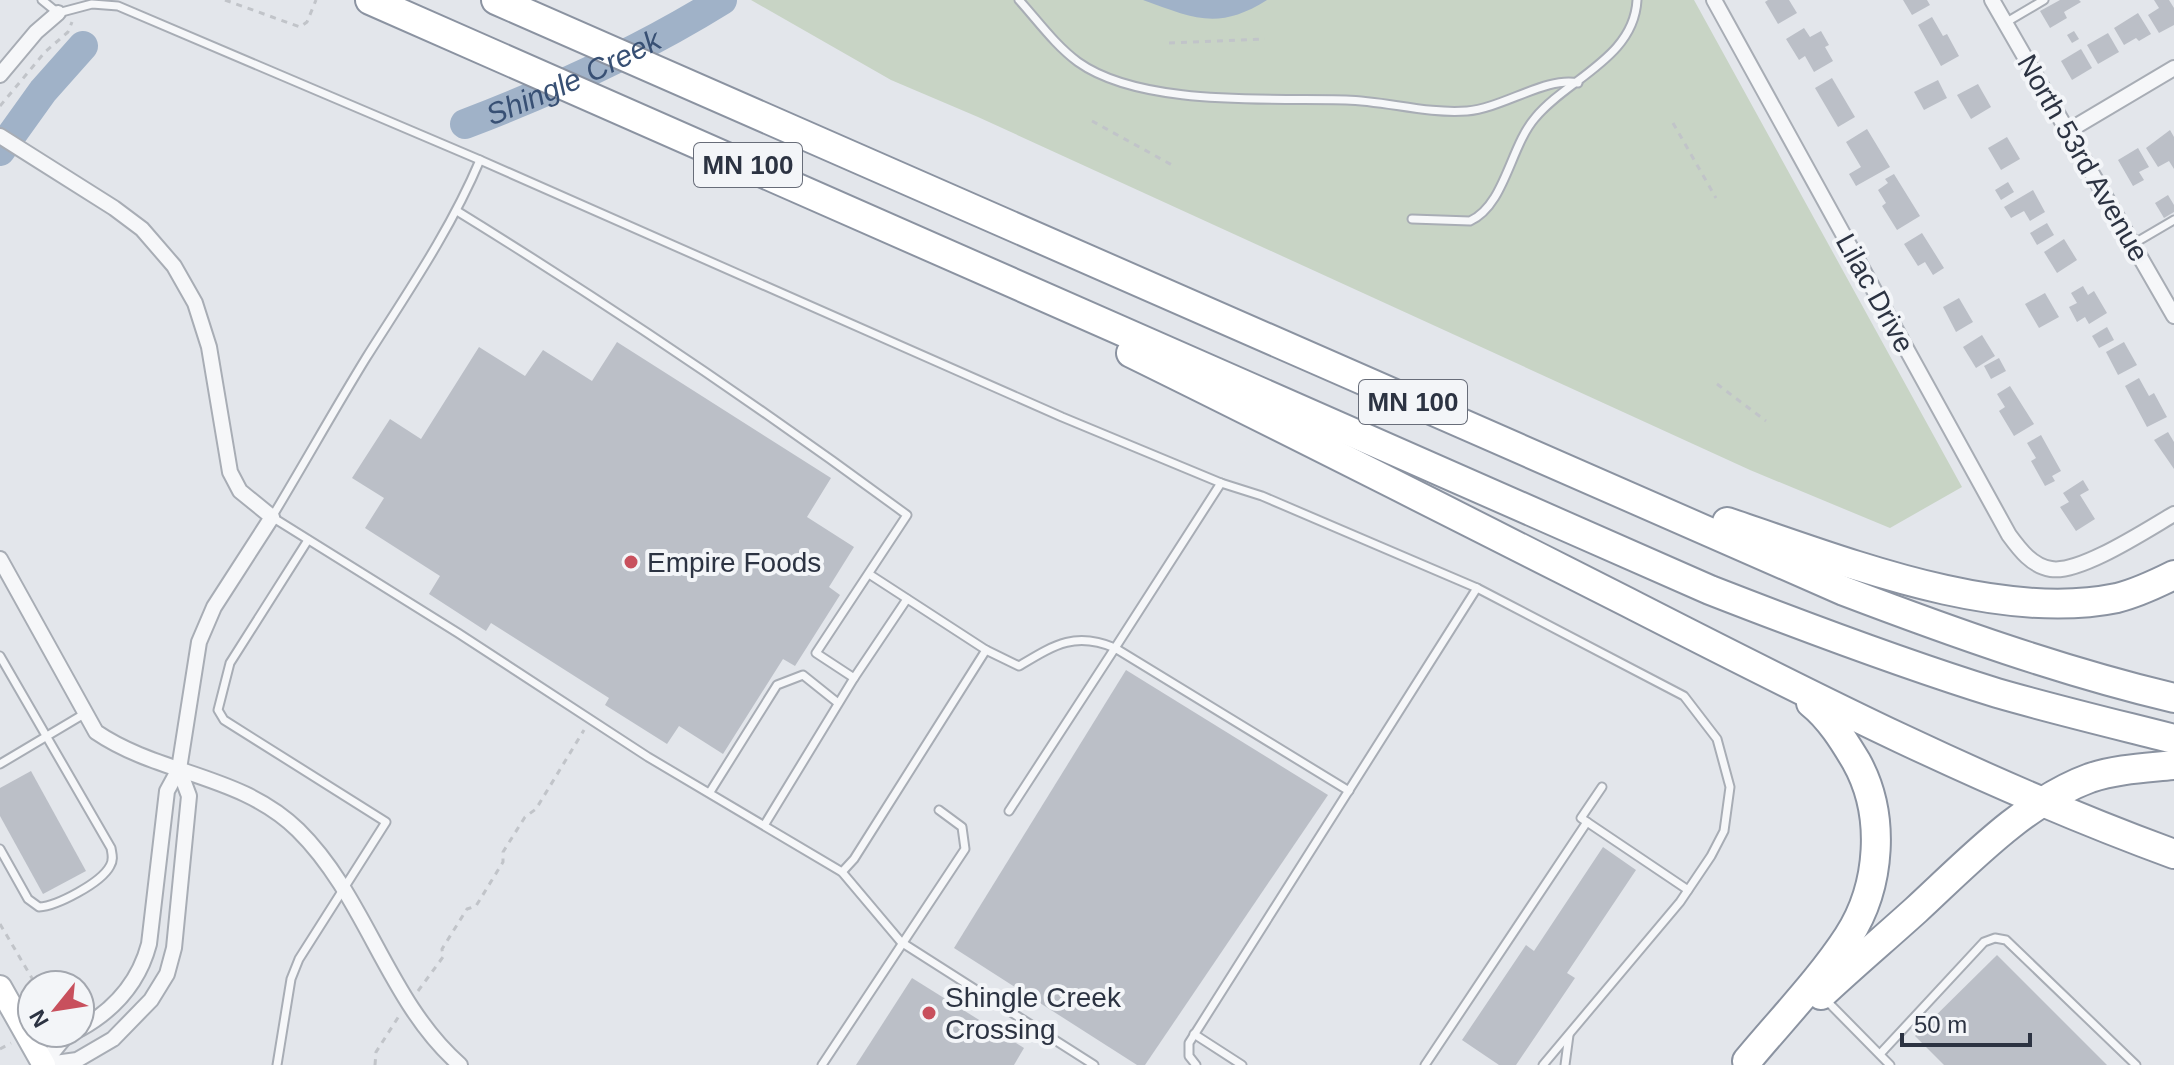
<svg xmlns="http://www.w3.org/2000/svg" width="2174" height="1065" font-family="Helvetica,sans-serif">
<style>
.green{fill:#c8d4c5}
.water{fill:#a0b2c8}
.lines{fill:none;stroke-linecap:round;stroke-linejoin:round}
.river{stroke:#a0b2c8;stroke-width:30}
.building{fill:#bbbfc7}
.service-casing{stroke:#a8adb5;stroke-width:11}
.minor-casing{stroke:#a8adb5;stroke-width:18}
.secondary-casing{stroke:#a8adb5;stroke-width:26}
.motorway-casing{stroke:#8b93a1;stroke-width:32}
.path{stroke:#c1c4c9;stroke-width:3;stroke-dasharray:6 6;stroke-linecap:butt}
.service{stroke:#f6f7f9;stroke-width:7}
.minor{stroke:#f6f7f9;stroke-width:14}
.secondary{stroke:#fff;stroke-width:22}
.motorway{stroke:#fff;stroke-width:28}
.poi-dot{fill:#c8505d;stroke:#f3f5f8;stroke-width:3}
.labels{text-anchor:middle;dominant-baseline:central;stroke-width:8;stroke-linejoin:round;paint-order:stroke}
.shield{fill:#f3f5f8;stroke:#686d79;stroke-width:2}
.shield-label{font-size:26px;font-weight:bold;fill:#2c3342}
.street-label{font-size:28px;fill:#2c3342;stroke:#f3f5f8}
.poi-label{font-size:28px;fill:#2c3342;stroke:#f3f5f8;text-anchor:start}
.water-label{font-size:30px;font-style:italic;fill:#385074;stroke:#f3f5f8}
</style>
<rect width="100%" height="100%" fill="#e3e6eb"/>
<path class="green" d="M751,0H1694L1962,487L1890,528L1750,470L978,117L891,80Z"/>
<path class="water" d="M1143,0H1267C1218,31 1193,18 1143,0Z"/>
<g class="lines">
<g class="river">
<path id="s1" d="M465,124C554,90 640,51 722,0"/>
<path d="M0,151L43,91L83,46"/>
</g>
</g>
<g class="building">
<path d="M1768,0H1789L1797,13L1778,24L1765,2Z"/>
<path d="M1903,0H1927L1930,5L1912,15Z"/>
<path d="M2060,0H2079L2081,2L2064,12L2067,18L2050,28L2040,11Z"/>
<path d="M2154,0H2169L2174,8V25L2159,33L2148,15L2159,8Z"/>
<path d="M2138,13L2151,34L2139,41L2136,38L2124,45L2114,28Z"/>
<path d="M1932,17L1943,36L1947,34L1959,56L1941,66L1918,25Z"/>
<path d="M1804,28L1810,37L1821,31L1829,45L1825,47L1833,61L1814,72L1805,56L1799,60L1786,39Z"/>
<path d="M2074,31L2079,39L2072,43L2067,35Z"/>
<path d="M2108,33L2119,52L2098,64L2087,45Z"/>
<path d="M2081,49L2092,68L2072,80L2061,61Z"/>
<path d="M1832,78L1855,117L1838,127L1815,88Z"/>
<path d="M1938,80L1947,98L1924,110L1914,92Z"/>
<path d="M1978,84L1991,107L1971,119L1957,95Z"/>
<path d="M1867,129L1890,167L1856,186L1849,174L1861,167L1846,142Z"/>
<path d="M2170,130L2174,137V169L2169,161L2158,167L2146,148Z"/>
<path d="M2007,137L2020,159L2001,170L1988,148Z"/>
<path d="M2138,148L2149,167L2139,172L2144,180L2133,186L2118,160Z"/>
<path d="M1894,174L1920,216L1897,230L1882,206L1886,203L1878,190L1888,183L1885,179Z"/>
<path d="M2008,182L2014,192L2001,200L1995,190Z"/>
<path d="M2033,190L2045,212L2030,221L2024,211L2011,218L2004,207Z"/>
<path d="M2168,195L2174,205V212L2164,218L2155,203Z"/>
<path d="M2047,223L2054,235L2037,245L2030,233Z"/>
<path d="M1922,233L1944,268L1933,275L1925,262L1918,266L1904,244Z"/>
<path d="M2064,239L2077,260L2057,273L2044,252Z"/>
<path d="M2083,286L2088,295L2094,291L2107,313L2089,324L2085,317L2077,322L2069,307L2077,303L2071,293Z"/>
<path d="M2045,293L2059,317L2039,328L2025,304Z"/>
<path d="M1959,298L1973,322L1956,332L1943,307Z"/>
<path d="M2107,327L2114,340L2099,348L2092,336Z"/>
<path d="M1982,335L1995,356L1976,368L1963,347Z"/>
<path d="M617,342L831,478L807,517L854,547L829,587L840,595L795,666L783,659L723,754L679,726L667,744L605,705L609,698L491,623L486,631L429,594L440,576L365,528L384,498L352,478L390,419L421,439L479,347L525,376L543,350L592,381Z"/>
<path d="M2124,342L2137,365L2118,375L2106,352Z"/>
<path d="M1999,358L2006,371L1991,379L1984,366Z"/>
<path d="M2139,378L2149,396L2154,393L2167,417L2147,427L2125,386Z"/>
<path d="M2010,386L2034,424L2014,436L1999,411L2005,407L1997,394Z"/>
<path d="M2168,432L2174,442V469L2154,440Z"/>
<path d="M2041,435L2061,471L2052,476L2055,481L2045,486L2031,461L2036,458L2027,443Z"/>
<path d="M2083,480L2089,490L2080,495L2095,519L2076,531L2060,507L2069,502L2063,493Z"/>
<path d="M1126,670L1328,795L1145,1065H1137L954,948Z"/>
<path d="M31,771L86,871L43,894L0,816V788Z"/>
<path d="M1603,847L1636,870L1567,973L1575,978L1516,1065H1499L1462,1040L1526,945L1534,951Z"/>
<path d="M1997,955L2107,1065H1944L1915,1036Z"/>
<path d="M912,978L1024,1048L1014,1065H856Z"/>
</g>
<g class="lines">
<g class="service-casing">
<g id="service">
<path d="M42,0L58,13L92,4L118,6L480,160L1062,417L1221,483L1262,496L1477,588L1684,696L1717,739L1730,787L1724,831L1711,856L1680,902L1543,1065"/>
<path d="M1019,0C1038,21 1055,45 1078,62C1141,107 1271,98 1346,100C1386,101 1426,114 1467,111C1503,108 1547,76 1578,83"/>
<path d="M2005,23L2044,0"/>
<path d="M480,160C450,231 407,293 366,358C334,410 304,464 272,517L458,633L648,757L842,872L901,942L1094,1065"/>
<path d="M457,211C611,306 762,408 907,515L816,653L854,678"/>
<path d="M1412,219L1470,221C1505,205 1510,147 1535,118C1567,79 1634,58 1637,0"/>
<path d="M2133,244L2174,220"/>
<path d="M869,574L986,650L1019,666C1054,645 1075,631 1115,648L1221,483"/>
<path d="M0,656L111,848C112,854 114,860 110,866C101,883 57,906 39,907L28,899L0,849"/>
<path d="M0,764L84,714"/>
<path d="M710,792L777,685L803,675L838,703"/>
<path d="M1009,811L1115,648L1349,791"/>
<path d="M1587,822L1581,818L1602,787"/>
<path d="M765,824L854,678L907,599"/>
<path d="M842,872L854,859L986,650"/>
<path d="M1824,998L1890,1065"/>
<path d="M1194,1034L1242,1065"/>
<path d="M1880,1054L1984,942L1995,938L2006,940L2136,1065"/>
<path d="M277,1065L291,979L299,959L386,822L224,720L218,710L230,663L308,540"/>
<path d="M822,1065L965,849L962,827L939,810"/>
<path d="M1196,1065L1189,1056V1043L1477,588"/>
<path d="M1425,1065L1587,822L1688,890"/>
<path d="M1565,1065L1569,1035"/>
</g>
</g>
<g class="minor-casing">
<g id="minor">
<path d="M1714,0L2009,535C2020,550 2032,566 2051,569C2080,574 2148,529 2174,514"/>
<path d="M1992,0L2174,316"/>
<path d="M0,75L36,32L58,13"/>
<path d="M2068,131L2174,68"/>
<path d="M0,136L114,208L142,229L174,266L195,303L209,347L230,472L240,491L272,517L214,607L199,642L179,769L167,791L149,944C139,982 114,1010 80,1029"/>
<path d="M0,559L96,732C159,775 241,774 298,830C367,898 387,1001 460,1065"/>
<path d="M43,1064L65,1037L72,1033"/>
<path d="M41,1065L77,1060L113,1039L151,1000L167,974L174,948L189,796L179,769"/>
</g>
</g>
<g class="secondary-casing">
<path id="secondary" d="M0,987L44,1065"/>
</g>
<g class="motorway-casing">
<g id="motorway">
<path d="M370,0L1710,590C1805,627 1900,663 1997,693C2056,710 2115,724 2174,739"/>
<path d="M496,0L1844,591C1952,632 2061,671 2174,698"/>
<path d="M1131,353C1300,436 1467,521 1635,606C1811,696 1988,786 2174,854"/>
<path d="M1727,522C1841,560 1996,623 2117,598C2137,593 2156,584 2174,575"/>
<path d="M1821,995C1852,966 1885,938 1916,910C1967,863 2024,802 2090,778C2117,769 2146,768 2174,765"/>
<path d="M1747,1061C1780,1021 1820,980 1848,937C1881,886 1886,814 1856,761C1844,741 1830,718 1811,703"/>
</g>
</g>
<g class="path">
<path d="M225,0L300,27L307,22L316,0"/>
<path d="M1169,43L1265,39"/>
<path d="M0,106L45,52L68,32L72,22"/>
<path d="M1092,121L1172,165"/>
<path d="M1673,123L1716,198"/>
<path d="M1717,384L1766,421"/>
<path d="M0,924L36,985"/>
<path d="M418,991L443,957L442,949L467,909L476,906L503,862V852L525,817L536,809L584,730"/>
<path d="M0,1049L11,1043"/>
<path d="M375,1065L376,1052L399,1016"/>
</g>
<use href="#service" class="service"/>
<use href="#minor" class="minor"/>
<use href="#secondary" class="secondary"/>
<use href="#motorway" class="motorway"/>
</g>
<g class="poi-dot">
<circle cx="631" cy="562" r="8"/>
<circle cx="929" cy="1013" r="8"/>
</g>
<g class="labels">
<g class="shield">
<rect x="694" y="143" width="108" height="44" rx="6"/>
<rect x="1359" y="380" width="108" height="44" rx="6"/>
</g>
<g class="shield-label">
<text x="748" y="165">MN 100</text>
<text x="1413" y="402">MN 100</text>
</g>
<g class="street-label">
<text transform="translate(2083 158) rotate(60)">North 53rd Avenue</text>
<text transform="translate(1875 293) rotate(61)">Lilac Drive</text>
</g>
<g class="poi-label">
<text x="647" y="562">Empire Foods</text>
<text x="945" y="997">Shingle Creek<tspan x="945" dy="32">Crossing</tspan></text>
</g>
<g class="water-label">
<text stroke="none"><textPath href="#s1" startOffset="118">Shingle Creek</textPath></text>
</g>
</g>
<g transform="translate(56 1009) rotate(240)"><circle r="38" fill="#f3f5f8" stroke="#a3a7af" stroke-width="2"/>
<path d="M0-6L14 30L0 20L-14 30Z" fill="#c8505d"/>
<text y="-12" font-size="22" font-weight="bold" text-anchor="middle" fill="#2c3342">N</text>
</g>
<path d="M1902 1033v12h128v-12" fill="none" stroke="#2c3342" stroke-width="4"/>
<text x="1914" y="1033" font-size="24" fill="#2c3342" stroke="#f3f5f8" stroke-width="6" paint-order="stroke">50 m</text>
</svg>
